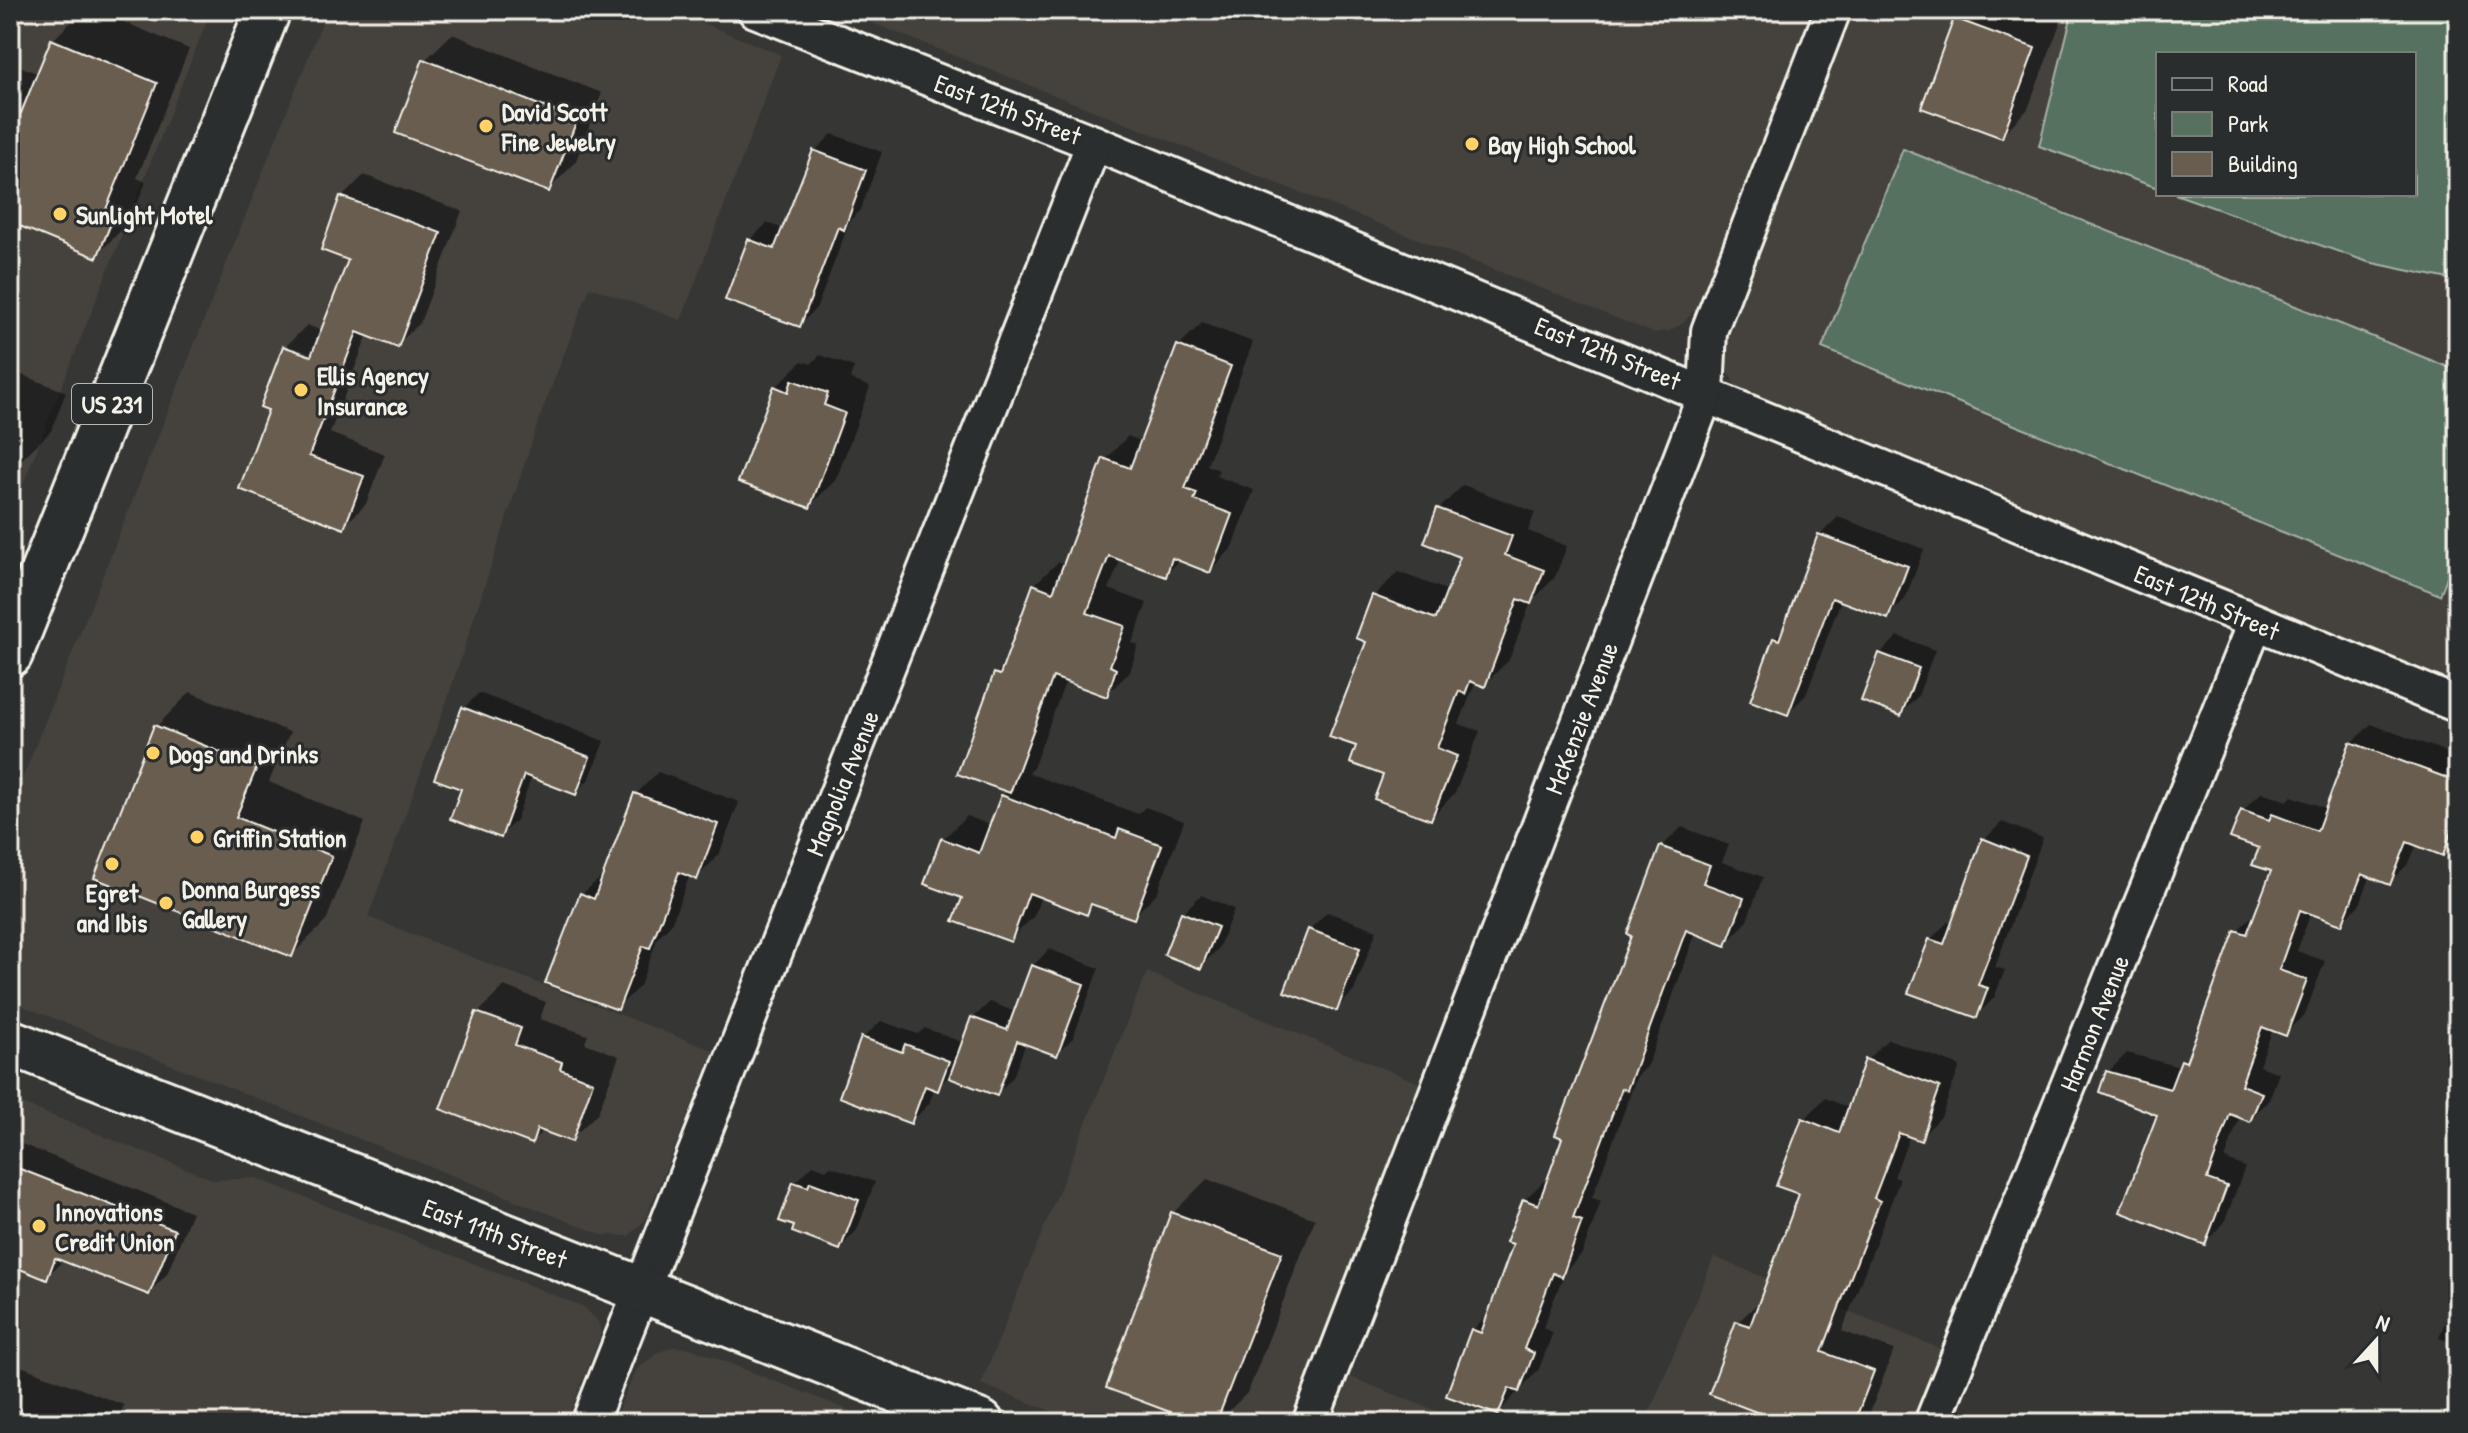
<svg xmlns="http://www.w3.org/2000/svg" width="2468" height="1433" font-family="'Patrick Hand',sans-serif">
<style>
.built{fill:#45423d;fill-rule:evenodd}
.green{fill:#57715f;stroke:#a6b1a4;stroke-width:2}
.shadow{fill:#0007;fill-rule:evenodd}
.building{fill:#685d4f;stroke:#f4f1e8;stroke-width:2}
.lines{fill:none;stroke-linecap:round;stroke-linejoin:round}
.street-casing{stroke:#f4f1e8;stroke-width:40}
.secondary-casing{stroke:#f4f1e8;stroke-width:50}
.primary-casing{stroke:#f4f1e8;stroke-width:50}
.street{stroke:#2a2d2e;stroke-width:34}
.secondary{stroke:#2a2d2e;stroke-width:44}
.primary{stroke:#2a2d2e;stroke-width:44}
.poi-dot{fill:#ffd166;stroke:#2a2d2e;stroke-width:3}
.labels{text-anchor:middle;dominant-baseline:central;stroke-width:6;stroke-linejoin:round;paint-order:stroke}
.shield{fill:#2a2d2e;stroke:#b7b6b0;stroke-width:2}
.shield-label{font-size:24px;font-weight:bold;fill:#f4f1e8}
.street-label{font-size:26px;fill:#f4f1e8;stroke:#2a2d2e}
.poi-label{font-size:26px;font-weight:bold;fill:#f4f1e8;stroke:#2a2d2e;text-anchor:start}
</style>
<rect width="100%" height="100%" fill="#363735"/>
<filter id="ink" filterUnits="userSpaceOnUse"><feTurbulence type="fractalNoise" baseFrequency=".0125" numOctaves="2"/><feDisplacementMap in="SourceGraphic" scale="16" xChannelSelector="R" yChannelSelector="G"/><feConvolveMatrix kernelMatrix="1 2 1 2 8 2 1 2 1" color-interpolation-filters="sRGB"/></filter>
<g filter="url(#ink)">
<g class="built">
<path d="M10,10H211L10,517Z"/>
<path d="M327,10H670L781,55L681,320L590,287L542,411L446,703L368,917L714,1051L645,1220L629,1236L603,1235L10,1001V810Z"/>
<path d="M840,10H1819L1707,297L1683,323L1669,331L1654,333Z"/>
<path d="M1848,10H2458V689L1735,386L1724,362L1725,348L1735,307ZM2158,54H2414V194H2158Z"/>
<path d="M1147,972L1419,1083L1292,1423H1082L981,1384Z"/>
<path d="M10,1099L214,1180L256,1178L584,1307L598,1321L601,1334L566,1423H10Z"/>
<path d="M1714,1257L1941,1349L1911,1423H1645Z"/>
<path d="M673,1347L690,1348L882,1423H612L637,1369L659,1352Z"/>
<path d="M1350,1377L1467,1423H1332Z"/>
</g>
<g class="green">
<path d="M2073,10H2458V281L2368,262L2175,194H2414V54H2158V188L2039,146Z"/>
<path d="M1903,149L2458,371V549L2440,595L1822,348Z"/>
</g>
<g class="shadow">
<path d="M83,10H95L189,49L137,178L146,182L130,221L97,255L10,220V62L39,74L53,40Z"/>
<path d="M1965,10H2030L2061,21L2028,109L2001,136L1956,19Z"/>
<path d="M452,34L602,93L575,163L548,190L425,60Z"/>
<path d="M832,134L882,152L861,209L850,221L817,307L800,325L750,240L767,223L784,229L814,152Z"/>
<path d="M364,175L462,211L420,323L397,345L368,334L330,433L385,454L366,504L344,526L271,409L285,347L307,325L323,331L350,258L342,197ZM294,348L321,358L320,362L294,352Z"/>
<path d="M1202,323L1253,342L1207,465L1219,470L1216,476L1254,490L1233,547L1210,571L1180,560L1165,575L1121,558L1109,589L1147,603L1132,643L1138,645L1130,672L1106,695L1066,680L1033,768L1028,773L1138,814L1145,807L1184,821L1157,893L1133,917L1096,903L1086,913L1041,896L1034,916L1010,940L965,897L943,839L967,816L990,825L1003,796L1008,790L996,674L1006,664L1034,585L1058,562L1065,565L1105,460L1128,436L1143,442L1178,346Z"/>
<path d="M820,355L854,367L850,379L870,387L836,480L809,506L775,388L802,361L811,364Z"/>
<path d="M10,370L66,392L51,431L17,464L10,462Z"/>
<path d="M1463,485L1535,512L1528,531L1567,546L1555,577L1531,602L1509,660L1485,684L1476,681L1459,724L1480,731L1455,793L1431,818L1359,745L1368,641L1374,596L1398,572L1449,591L1463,556L1439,509Z"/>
<path d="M1838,517L1924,549L1905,599L1887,617L1841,600L1806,695L1788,713L1774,639L1785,628L1820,535Z"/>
<path d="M1898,636L1935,650L1918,696L1901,714L1880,654Z"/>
<path d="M190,692L290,732L269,782L365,822L326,921L292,955L156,727Z"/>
<path d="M479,693L604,741L590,778L575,793L532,776L516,820L501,835L463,788L464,708Z"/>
<path d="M2371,724L2458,756V838L2442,854L2417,844L2409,863L2390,882L2371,875L2360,904L2341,923L2311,912L2297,951L2325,961L2305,1014L2285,1033L2273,1029L2259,1066L2279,1073L2269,1100L2250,1119L2240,1116L2225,1159L2245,1167L2224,1223L2205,1243L2159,1113L2108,1072L2127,1053L2180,1067L2192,1051L2237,931L2256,912L2273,870L2243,811L2262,792L2287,801L2292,796L2328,809L2352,743Z"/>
<path d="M658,772L739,802L719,855L697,877L690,875L671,924L658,937L640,986L617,1008L582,894L606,873L636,794Z"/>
<path d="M2002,822L2043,838L1995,967L2005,970L1994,998L1976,1016L1930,940L1948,922L1953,924L1984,840Z"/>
<path d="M1682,827L1729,845L1722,862L1763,877L1746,923L1726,943L1696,932L1647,1067L1637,1076L1592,1198L1601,1201L1582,1254L1565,1271L1543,1328L1553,1332L1539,1369L1498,1413L1473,1330L1490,1313L1516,1243L1524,1200L1545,1180L1548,1181L1661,847Z"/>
<path d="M1201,895L1234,909L1218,949L1200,967L1183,913Z"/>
<path d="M1327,912L1377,930L1354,991L1336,1009L1309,930Z"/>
<path d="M1049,949L1099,968L1073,1038L1056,1054L1026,1043L1013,1077L997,1094L949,1076L937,1088L935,1087L929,1104L911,1122L863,1038L881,1021L918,1034L925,1028L964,1043L973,1018L990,1002L1016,1012L1033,966Z"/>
<path d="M504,986L546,1002L540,1019L588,1035L585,1043L619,1056L598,1113L571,1139L544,1130L532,1142L478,1013Z"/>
<path d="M1888,1039L1960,1066L1941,1117L1920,1138L1910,1135L1894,1177L1900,1179L1842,1331L1894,1350L1866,1423H1791L1738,1322L1760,1301L1801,1193L1804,1120L1825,1098L1850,1108L1867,1060Z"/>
<path d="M14,1141L192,1212L167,1274L149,1293L64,1260L46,1277L10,1263V1145Z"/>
<path d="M813,1165L826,1170L830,1166L875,1182L857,1230L840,1248L795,1183Z"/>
<path d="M1207,1179L1315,1219L1248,1392L1217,1423H1205L1173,1213Z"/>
<path d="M2458,1287V1345L2439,1338Z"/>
<path d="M10,1362L124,1405L117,1423H10Z"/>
</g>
<g class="building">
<path d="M1954,18L2035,48L2002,138L1921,108Z"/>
<path d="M51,39L157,83L105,212L114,216L97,258L10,222V109L21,113Z"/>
<path d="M423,59L577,120L549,192L395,133Z"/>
<path d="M813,150L866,170L844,230L838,227L800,327L725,300L748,239L774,249Z"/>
<path d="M340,196L441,233L398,348L357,332L309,456L364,476L344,529L239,489L268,410L260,407L283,346L311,356L348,260L321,250Z"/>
<path d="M1177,345L1231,366L1185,489L1197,493L1194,500L1232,514L1210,573L1172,558L1166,577L1109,556L1087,613L1125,626L1110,666L1116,669L1107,697L1053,677L1010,793L957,774L994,673L1000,675L1033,584L1053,592L1103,458L1130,468Z"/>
<path d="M792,380L828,393L824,405L845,413L810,508L738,482L774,386L788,392Z"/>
<path d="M1437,508L1512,536L1505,555L1544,570L1531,604L1518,599L1485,687L1470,681L1465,694L1459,691L1437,748L1457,756L1431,820L1374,799L1383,775L1350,763L1356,746L1329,737L1366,642L1356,638L1372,595L1436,619L1460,557L1424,543Z"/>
<path d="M1818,534L1908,566L1888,619L1832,598L1788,715L1750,701L1773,638L1779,640Z"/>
<path d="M1879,653L1919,668L1901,716L1861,701Z"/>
<path d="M462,707L590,757L576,795L524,775L501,838L450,819L461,789L434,779Z"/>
<path d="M154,725L257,767L236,817L332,856L292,957L94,878Z"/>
<path d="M2350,742L2458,782V811L2443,856L2407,842L2390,885L2362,874L2342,925L2300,910L2279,970L2307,980L2286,1036L2262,1027L2241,1085L2262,1093L2250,1122L2230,1114L2207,1179L2227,1186L2205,1245L2120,1212L2157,1115L2099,1092L2106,1071L2170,1089L2181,1060L2186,1062L2235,930L2247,934L2271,871L2252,865L2259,848L2230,838L2241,810L2269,820L2272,814L2317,831Z"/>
<path d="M634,793L718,824L697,880L679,872L650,948L643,946L618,1010L545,983L580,893L594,899Z"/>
<path d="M1001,795L1116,838L1119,829L1162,845L1134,919L1091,904L1087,915L1029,893L1011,942L953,921L962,898L924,884L941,838L979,853Z"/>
<path d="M1982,838L2027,856L1978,985L1988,988L1977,1018L1908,993L1929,939L1944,944Z"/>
<path d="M1660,846L1710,865L1703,883L1744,898L1726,946L1686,930L1627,1090L1622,1088L1573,1218L1582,1221L1562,1277L1553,1273L1524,1349L1534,1353L1519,1392L1509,1388L1498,1415L1446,1396L1471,1329L1481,1333L1513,1244L1506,1242L1523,1199L1538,1205L1562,1138L1555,1135L1631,936L1627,934Z"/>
<path d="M1181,912L1218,927L1201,969L1164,955Z"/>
<path d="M1308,929L1360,948L1337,1011L1284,992Z"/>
<path d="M1031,965L1084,984L1057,1056L1017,1041L997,1096L949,1078L971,1017L1007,1030Z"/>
<path d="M476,1012L521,1028L515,1045L562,1062L560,1069L593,1082L572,1142L537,1129L532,1144L440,1109Z"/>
<path d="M861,1037L902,1052L905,1044L949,1061L938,1091L925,1086L911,1124L839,1097Z"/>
<path d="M1865,1059L1940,1087L1921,1141L1899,1133L1874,1198L1880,1201L1822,1352L1874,1371L1854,1423H1785L1709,1394L1736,1321L1750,1326L1799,1194L1776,1186L1802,1118L1839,1133Z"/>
<path d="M10,1165L175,1230L149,1295L55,1258L47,1280L10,1265Z"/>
<path d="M793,1182L808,1187L810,1182L859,1200L840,1250L792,1232L794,1226L779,1221Z"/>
<path d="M1171,1212L1282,1253L1216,1423H1199L1106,1388Z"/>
</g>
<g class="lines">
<g class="street-casing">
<g id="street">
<path d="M755,10L1094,143L2458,705"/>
<path d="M589,1423L1094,143"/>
<path d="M1310,1423L1706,393L1709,331L1833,10"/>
<path d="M1932,1423L2255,623"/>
</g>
</g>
<g class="secondary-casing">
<path id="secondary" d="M10,1042L981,1423"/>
</g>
<g class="primary-casing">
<path id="primary" d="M10,654L268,10"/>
</g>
<use href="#street" class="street"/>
<use href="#secondary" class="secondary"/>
<use href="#primary" class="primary"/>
</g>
</g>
<g class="poi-dot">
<circle cx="486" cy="126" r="8"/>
<circle cx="1472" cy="144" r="8"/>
<circle cx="60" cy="214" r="8"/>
<circle cx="301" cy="390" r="8"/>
<circle cx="153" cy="753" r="8"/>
<circle cx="197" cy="837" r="8"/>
<circle cx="112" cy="864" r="8"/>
<circle cx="166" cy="903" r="8"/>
<circle cx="39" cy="1226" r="8"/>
</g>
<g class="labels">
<rect class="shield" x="72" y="384" width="80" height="40" rx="6"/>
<g class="shield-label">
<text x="112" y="404">US 231</text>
</g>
<g class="street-label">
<text transform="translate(1008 109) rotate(21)">East 12th Street</text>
<text transform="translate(1608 353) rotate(22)">East 12th Street</text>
<text transform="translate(2207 602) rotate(23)">East 12th Street</text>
<text transform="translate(1581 718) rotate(-69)">McKenzie Avenue</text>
<text transform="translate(842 783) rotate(-68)">Magnolia Avenue</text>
<text transform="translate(2094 1023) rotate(-68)">Harmon Avenue</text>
<text transform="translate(495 1233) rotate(21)">East 11th Street</text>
</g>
<g class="poi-label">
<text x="502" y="111">David Scott<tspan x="502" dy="30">Fine Jewelry</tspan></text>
<text x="1488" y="144">Bay High School</text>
<text x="76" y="214">Sunlight Motel</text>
<text x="317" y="375">Ellis Agency<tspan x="317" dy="30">Insurance</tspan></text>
<text x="169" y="753">Dogs and Drinks</text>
<text x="213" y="837">Griffin Station</text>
<text x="182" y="888">Donna Burgess<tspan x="182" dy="30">Gallery</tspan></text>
<text x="112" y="892" text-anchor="middle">Egret<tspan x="112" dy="30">and Ibis</tspan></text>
<text x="55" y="1211">Innovations<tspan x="55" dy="30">Credit Union</tspan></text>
</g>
</g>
<rect width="2468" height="1433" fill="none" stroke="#2a2d2e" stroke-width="40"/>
<rect x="20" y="20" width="2428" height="1393" fill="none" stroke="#f4f1e8" stroke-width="3" filter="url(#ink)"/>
<rect x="2156" y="52" width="260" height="144" fill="#2a2d2e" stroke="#7b7b78" stroke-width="2"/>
<rect x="2172" y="78" width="40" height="12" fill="#2a2d2e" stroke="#7b7b78" stroke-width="2"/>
<text x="2228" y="92" font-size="24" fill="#f4f1e8">Road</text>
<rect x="2172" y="112" width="40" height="24" fill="#57715f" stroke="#7b7b78" stroke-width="2"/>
<text x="2228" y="132" font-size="24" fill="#f4f1e8">Park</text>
<rect x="2172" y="152" width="40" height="24" fill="#685d4f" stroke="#7b7b78" stroke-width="2"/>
<text x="2228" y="172" font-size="24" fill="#f4f1e8">Building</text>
<g transform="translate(2376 1341) rotate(21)" stroke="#2a2d2e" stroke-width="6" paint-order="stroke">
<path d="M0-6L14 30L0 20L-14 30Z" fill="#f4f1e8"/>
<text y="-12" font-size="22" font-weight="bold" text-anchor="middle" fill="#f4f1e8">N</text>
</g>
</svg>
